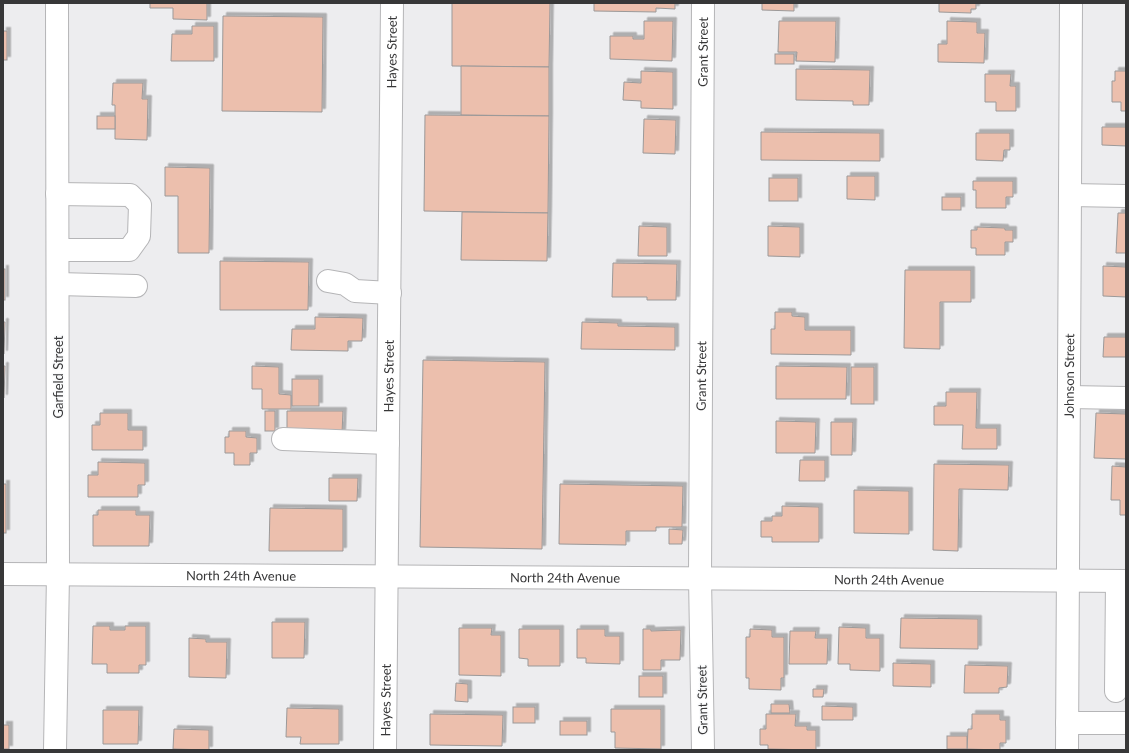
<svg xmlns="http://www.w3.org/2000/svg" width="1129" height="753" font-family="Lato,sans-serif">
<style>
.building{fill:#ecbfad;stroke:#9b9999;filter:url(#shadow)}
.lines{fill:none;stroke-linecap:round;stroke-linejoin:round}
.minor-casing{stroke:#b5b5b7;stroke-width:24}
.minor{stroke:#fff;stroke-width:22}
.labels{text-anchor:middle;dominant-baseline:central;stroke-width:3;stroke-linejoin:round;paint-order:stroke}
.street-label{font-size:13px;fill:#373738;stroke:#fafbfc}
</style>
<defs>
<filter id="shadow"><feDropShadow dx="3.5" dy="-3.5" stdDeviation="0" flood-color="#0004"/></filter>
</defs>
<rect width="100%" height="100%" fill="#ededef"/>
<g class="building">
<path d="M150,3H207V20L173,19V8H150Z"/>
<path d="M452,3H550L549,67L452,66Z"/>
<path d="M594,3H675V9L656,8V12L594,11Z"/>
<path d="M762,3H794V11L762,10Z"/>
<path d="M939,3H976V9H971V13L939,12Z"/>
<path d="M223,16L323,17L322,112L222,111Z"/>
<path d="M644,21H673L672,61L610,59V36H633V39H644Z"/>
<path d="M779,21H836L835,62L796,61L797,52H778Z"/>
<path d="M947,21L977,22V33H985L984,63L938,62V44H947Z"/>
<path d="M192,26H214V61H171L172,34H192Z"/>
<rect x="3" y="31" width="4" height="29"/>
<rect x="775" y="54" width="19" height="10"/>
<path d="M461,66L549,67V116L461,115Z"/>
<path d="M796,69L870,70L869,105H853V101L796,100Z"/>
<path d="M641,71L673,72V109L641,108V101L623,100L624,82L641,83Z"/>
<path d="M1115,71H1126V111H1121V102H1112V81H1115Z"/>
<path d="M985,74H1011L1010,86H1016V111H996V102H985Z"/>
<path d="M113,83H143L142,99H148L147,140L115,139V105H112Z"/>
<path d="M425,115L549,116L548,213L424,211Z"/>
<rect x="97" y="116" width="18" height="13"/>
<path d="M644,119L676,120L675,154L643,153Z"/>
<path d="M1102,127H1126V146L1102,145Z"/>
<path d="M761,132L880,133V161L761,160Z"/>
<path d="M976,133H1010V150H1004L1003,161L976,160Z"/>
<path d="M165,167L210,168L209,253H178V196H165Z"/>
<path d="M847,176H875V200L847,199Z"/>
<rect x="769" y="178" width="29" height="23"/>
<path d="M973,181H1013V197H1006V208H976V190H973Z"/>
<rect x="942" y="197" width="19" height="13"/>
<path d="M462,212L548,213L547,261L461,260Z"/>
<path d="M1118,213H1126V253H1116Z"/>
<path d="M639,226L667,227V256H638Z"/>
<path d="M768,226L800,227V257L768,256Z"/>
<path d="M977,227L1005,228V230H1013V242H1005V255H976V248H971V230H977Z"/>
<path d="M220,261L309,262L308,310H220Z"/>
<path d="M613,263L677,264L676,300H647V297H612Z"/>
<path d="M1103,266L1126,267V297L1103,296Z"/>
<rect x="3" y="269" width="2" height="31"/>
<path d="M905,270H971V302H940V349L904,348Z"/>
<path d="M775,312H792V316L805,317V330H851V355L771,354V329H775Z"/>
<path d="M315,317L363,318L362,341H348V351L291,350L292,329H315Z"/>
<path d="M3,322H5L4,354H3Z"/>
<path d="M582,322L618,323V326L675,327V350L581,349Z"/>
<path d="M1104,337H1126V357H1103Z"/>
<path d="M423,360L545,362L542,549L420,547Z"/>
<path d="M3,366H5L4,398H3Z"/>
<path d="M252,366L279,367V394L291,395V409H262V389H252Z"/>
<path d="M776,366L847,367L846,399H776Z"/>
<rect x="851" y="367" width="23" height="37"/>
<rect x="292" y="379" width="27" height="27"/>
<path d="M946,392H977L976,428H997V449H962L963,425H934V406H946Z"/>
<rect x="265" y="411" width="10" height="20"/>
<path d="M287,411H343L342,433H287Z"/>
<path d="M100,413H128V430H143V450H92V425H100Z"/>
<path d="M1096,413L1126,414V459L1094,458Z"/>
<path d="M776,421L816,422L815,453H776Z"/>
<path d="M831,422H853L852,455H831Z"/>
<path d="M229,431H246V437L257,438V453H250V465H234V453H225V437H229Z"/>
<path d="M800,460H825V481H799Z"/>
<path d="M98,462L145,463V485H138V497H88V475H98Z"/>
<path d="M934,464L1009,465L1008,490L959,489L958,551L933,550Z"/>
<path d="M1112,466L1126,467V515H1120V500H1111Z"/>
<path d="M329,478H358L357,501H329Z"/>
<rect x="3" y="484" width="3" height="49"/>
<path d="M560,484L683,486L682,527H656V531H626V545L559,544Z"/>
<path d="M854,490L909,491V534L854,533Z"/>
<path d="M782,506L819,507V542H772V537H761V521H772V516H782Z"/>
<path d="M270,508L343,509V551H269Z"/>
<path d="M98,510H136V515H150L149,546H93V515H98Z"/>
<path d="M669,529L683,530L682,544H669Z"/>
<path d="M901,618L978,619V649L900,648Z"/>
<path d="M272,622H305L304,658H272Z"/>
<path d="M93,626H110V630H125V626H146V665H139V673H107V664H92Z"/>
<path d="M839,627L866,628V638H880V671L850,670V664H838Z"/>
<path d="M459,628H492L491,635H501V676L459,675Z"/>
<path d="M519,629H560V666H528V659L519,658Z"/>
<path d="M577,629H605V636H620V664L586,663V658H577Z"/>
<path d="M643,629H651V631L681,630L680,660H661V670H643Z"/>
<path d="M750,629L772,630V637H784V678H781V690L749,689V678H746V637H750Z"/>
<path d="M790,631H816L815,638H828L827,664H789Z"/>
<path d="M189,638L206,639V642H227L226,678L189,677Z"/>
<path d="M893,663L931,664V687L893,686Z"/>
<path d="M965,665L1008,666L1007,687L999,688V693H964Z"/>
<rect x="639" y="676" width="24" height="21"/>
<path d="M456,683L468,684V702L455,701Z"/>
<path d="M813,689H824L823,697H813Z"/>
<path d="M771,704H789L790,713H771Z"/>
<path d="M822,706L853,707V720H822Z"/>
<rect x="513" y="707" width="22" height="16"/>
<path d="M287,708L339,709V744H300L301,737H286Z"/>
<path d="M611,709H661V749L615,748V732H611Z"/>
<path d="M103,710H139L138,744H103Z"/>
<path d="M430,714L503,715L502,746L430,745Z"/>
<path d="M766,714H796L795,726H807V730H816V750L768,749V745H760V729H766Z"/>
<path d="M972,714H1000V720H1006V743H1000V750L967,749L968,729H972Z"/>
<rect x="560" y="721" width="27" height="14"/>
<rect x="3" y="725" width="6" height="24"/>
<path d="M174,729L209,730V750L173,749Z"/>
<rect x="947" y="736" width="20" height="13"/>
</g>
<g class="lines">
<g class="minor-casing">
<g id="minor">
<path d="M57,194L130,195L140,205L139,236L129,250H58"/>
<path d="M1070,195L1126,196"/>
<path d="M328,281L345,284L355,291L390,293"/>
<path d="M58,284L136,286"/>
<path d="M1069,397L1126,398"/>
<path d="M283,439L388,443"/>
<path id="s1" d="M3,574L1126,581"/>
<path d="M1116,691L1117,581"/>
<path d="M1067,723H1126"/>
<path d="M55,750L58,574L57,3"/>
<path id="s2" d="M385,750L392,3"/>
<path id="s3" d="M703,750L700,578L703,3"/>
<path id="s4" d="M1067,750L1071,3"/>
</g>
</g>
<use href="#minor" class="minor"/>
</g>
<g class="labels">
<g class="street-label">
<text stroke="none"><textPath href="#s2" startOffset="698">Hayes Street</textPath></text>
<text stroke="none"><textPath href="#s3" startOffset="698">Grant Street</textPath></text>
<text stroke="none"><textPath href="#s4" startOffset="374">Johnson Street</textPath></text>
<text transform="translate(58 377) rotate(-90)">Garfield Street</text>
<text stroke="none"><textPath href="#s2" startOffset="374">Hayes Street</textPath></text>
<text stroke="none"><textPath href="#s3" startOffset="374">Grant Street</textPath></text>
<text stroke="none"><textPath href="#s1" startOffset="238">North 24th Avenue</textPath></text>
<text stroke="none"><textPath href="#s1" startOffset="562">North 24th Avenue</textPath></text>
<text stroke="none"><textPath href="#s1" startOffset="886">North 24th Avenue</textPath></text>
<text stroke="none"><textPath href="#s2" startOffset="50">Hayes Street</textPath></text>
<text transform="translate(702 700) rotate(-91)">Grant Street</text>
</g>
</g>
<rect width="1129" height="753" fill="none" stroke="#373738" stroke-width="8"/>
</svg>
